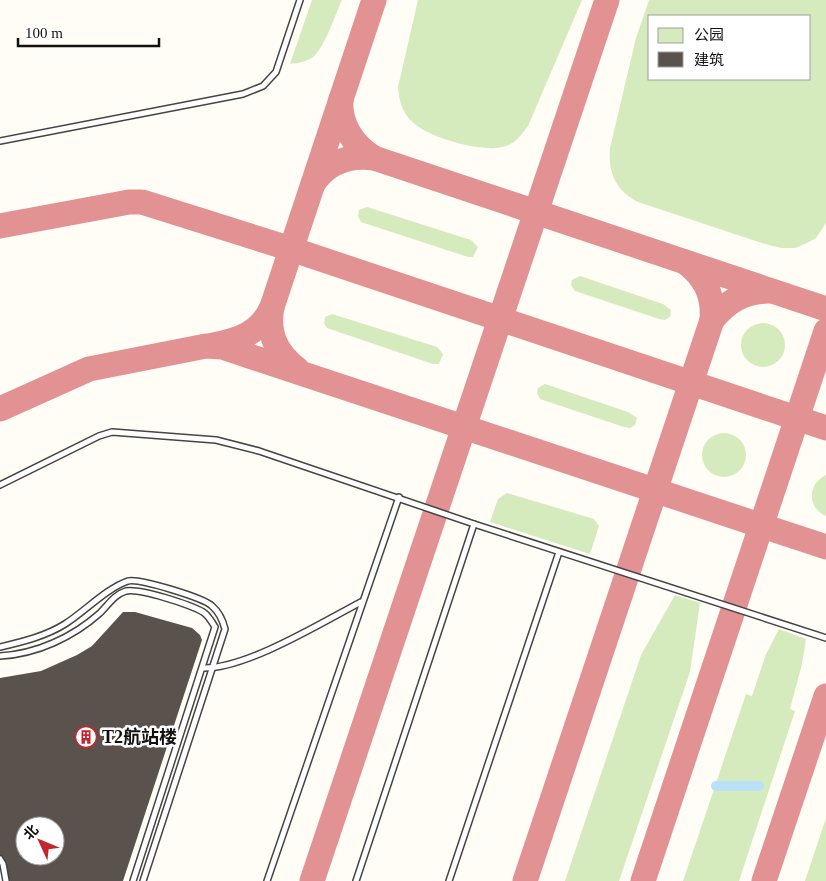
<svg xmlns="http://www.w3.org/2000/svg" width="826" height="881" font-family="'Times New Roman','Noto Sans SC',serif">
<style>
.green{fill:#d5ebbd;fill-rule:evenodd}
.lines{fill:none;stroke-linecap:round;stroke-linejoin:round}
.canal{stroke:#b9e0f7;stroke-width:10}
.taxiway{stroke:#e29292;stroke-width:25}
.building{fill:#5a524d;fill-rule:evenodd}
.service-casing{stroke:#444;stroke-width:8}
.service{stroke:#fff;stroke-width:5}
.labels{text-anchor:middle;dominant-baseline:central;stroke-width:5;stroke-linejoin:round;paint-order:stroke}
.poi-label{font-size:18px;font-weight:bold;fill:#111;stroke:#fff;text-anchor:start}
</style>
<rect width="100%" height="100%" fill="#fffdf5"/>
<g class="green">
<path d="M312,0H342C335,15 325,47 313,57C306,62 298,63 290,64Z"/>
<path d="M418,0H582L528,126C521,135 517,142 506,146C486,154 430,138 415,124C403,115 399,102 398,87Z"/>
<path d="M649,0H826V223L816,238L807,243L795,248H782L768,245L638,202C615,190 608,172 610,148L636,38ZM650,16H810V79H650Z"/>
<path d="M367,207L471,240L478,247L473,257H468L361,222L358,216L359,210Z"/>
<path d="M580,276L663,304L671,310L670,317L665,320L659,319L575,291L571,285L572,280Z"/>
<path d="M332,314L437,347L443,354L439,364H433L327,328L324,323L325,317Z"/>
<circle cx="763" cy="345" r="22"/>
<path d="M545,384L628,412L637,418L635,425L630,428L624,427L540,399L537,393L538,388Z"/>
<circle cx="724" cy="455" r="22"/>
<path d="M826,475V516C807,508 807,484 826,475Z"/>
<path d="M507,493L594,519L599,526L590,554L490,522L498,499Z"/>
<path d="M675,595L700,603L690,672L619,881H565L641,655Z"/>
<path d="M779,629L806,639L802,664L790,709L795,711L739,881H683L746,694L752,696L766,654Z"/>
<path d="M826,818V881H805Z"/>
</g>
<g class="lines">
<path class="canal" d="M716,786H759"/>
<g class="taxiway">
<path d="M374,158L826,309"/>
<path d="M313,184C327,162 349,155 374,158C353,145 339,124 341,99"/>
<path d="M0,226L129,202H142L291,249L826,428"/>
<path d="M685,262C705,277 714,295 712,320C728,301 743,292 768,291"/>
<path d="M213,345C240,340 260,333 272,307"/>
<path d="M297,369C276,353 267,333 272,307L374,0"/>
<path d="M0,409L89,369L206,346L222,347L826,547"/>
<path d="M312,881L607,0"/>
<path d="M525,881L712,320"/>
<path d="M643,881L826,331"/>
<path d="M764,881L826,696"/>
</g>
</g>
<path class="building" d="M123,612H135L192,628L200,635L202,640L123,881H9L0,858V678L41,671L77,655L92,646ZM25,826H55V856H25Z"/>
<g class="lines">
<g class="service-casing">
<g id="service">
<path d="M0,141L243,94L263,86L276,72L300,0"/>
<path d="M0,485L99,436L112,432L216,440L259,451L474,524L826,638"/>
<path d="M0,647C22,642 46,636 65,624C84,612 107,588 128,581C139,578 204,598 212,606C219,612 223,621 225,629L143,881"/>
<path d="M0,656C37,654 73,637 100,613C108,605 115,594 126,591C140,588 191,605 203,612C208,615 212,622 215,627L133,881"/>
<path d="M203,668C246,669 321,623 361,602"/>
<path d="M0,859L3,864L6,881"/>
<path d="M267,881L399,497"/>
<path d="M356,881L474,524"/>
<path d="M449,881L559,552"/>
</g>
</g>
<use href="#service" class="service"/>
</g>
<defs>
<g id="building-ring" transform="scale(1.125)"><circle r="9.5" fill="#fff" stroke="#c4262e" stroke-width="1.5"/><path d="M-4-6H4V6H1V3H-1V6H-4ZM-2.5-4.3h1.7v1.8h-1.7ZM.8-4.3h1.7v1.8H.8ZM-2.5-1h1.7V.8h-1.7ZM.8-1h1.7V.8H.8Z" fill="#c4262e"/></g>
</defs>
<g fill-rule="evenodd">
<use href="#building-ring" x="86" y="737"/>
</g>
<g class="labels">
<g class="poi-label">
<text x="102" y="737">T2航站楼</text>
</g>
</g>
<rect x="648" y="15" width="162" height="65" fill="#ffffff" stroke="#a0a0a0"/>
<rect x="658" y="28" width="25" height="15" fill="#d5ebbd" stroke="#a0a0a0"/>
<text x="694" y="40" font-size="15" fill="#111111">公园</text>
<rect x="658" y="52" width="25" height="15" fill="#5a524d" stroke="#a0a0a0"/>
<text x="694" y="65" font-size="15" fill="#111111">建筑</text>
<g transform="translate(40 841) rotate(314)"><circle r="24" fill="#ffffff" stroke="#a0a0a0"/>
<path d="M0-4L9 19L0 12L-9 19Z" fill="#c4262e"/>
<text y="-8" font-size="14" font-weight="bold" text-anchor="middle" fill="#111111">北</text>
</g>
<path d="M18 38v8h141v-8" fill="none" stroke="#111111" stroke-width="2.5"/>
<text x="25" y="38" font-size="15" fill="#111111" stroke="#ffffff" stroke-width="4" paint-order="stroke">100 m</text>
</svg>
